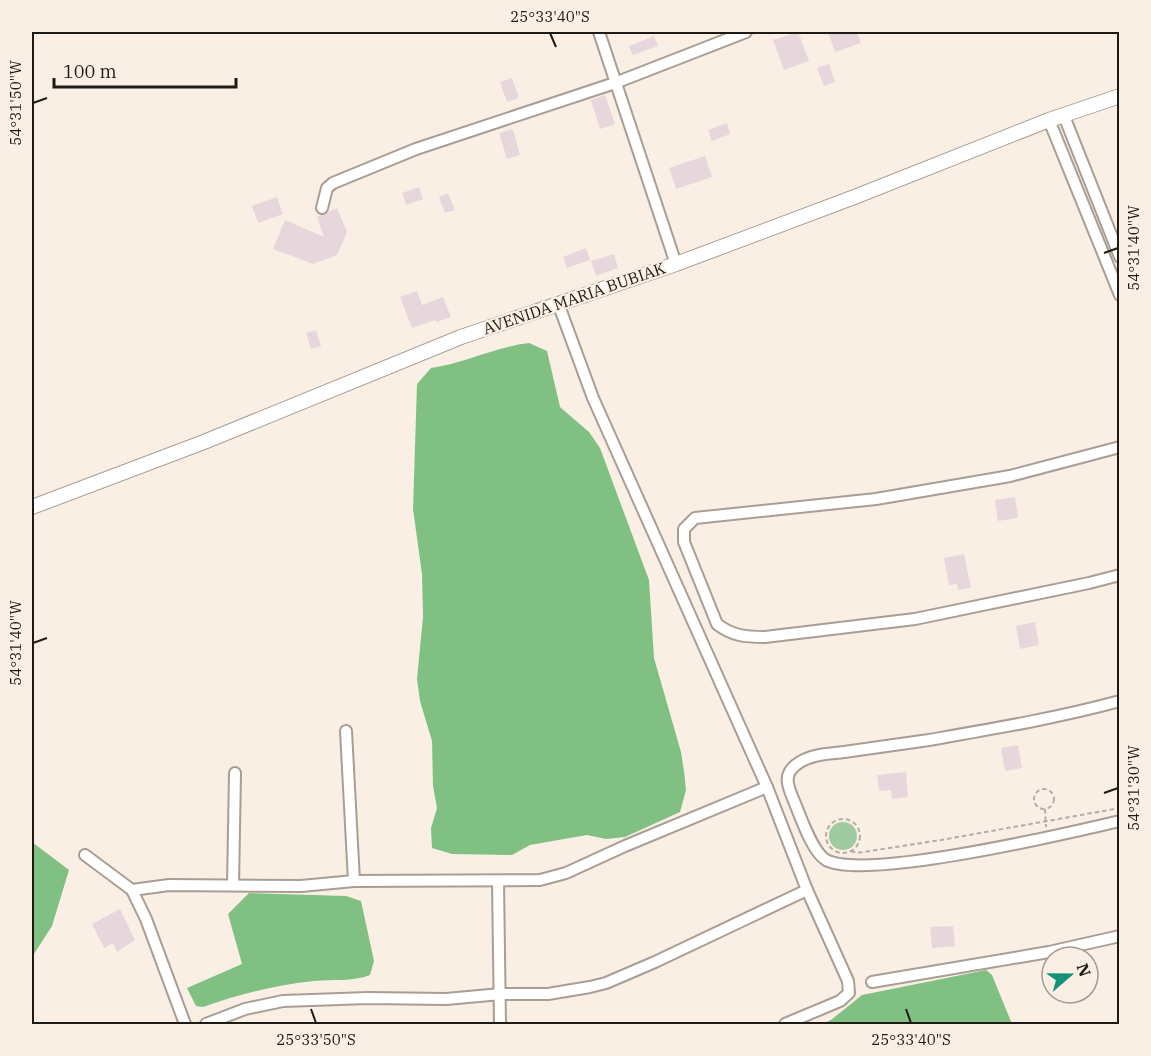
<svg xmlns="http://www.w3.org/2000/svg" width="1151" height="1056" font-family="'IBM Plex Serif',serif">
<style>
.green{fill:#a0cba1}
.forest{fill:#81c083}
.building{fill:#e7d7dc}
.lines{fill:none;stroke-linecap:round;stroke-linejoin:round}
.minor-casing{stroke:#a89e94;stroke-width:14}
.tertiary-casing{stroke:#a89e94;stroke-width:16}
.path{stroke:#b5aca3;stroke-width:2;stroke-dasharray:4.5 3;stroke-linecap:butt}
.minor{stroke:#fff;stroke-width:10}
.tertiary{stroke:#fff;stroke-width:14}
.ticks{fill:none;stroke:#1e1a16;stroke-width:2}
.labels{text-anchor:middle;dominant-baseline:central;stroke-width:4.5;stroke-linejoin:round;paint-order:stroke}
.street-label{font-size:16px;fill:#1e1a16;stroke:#faefe4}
.neatline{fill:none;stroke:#1e1a16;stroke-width:2}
.ticks-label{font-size:15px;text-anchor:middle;fill:#1e1a16}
</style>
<rect width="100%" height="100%" fill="#faefe4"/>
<circle class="green" cx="843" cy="836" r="14"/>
<g class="forest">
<path d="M529,343L547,351L560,407L589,432L600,448L649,580L654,658L681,752L684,771L686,790L680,812L625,837L606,839L587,835L530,845L512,855L452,854L432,848L431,828L437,808L433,786L432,741L420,701L417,679L423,617L422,574L413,509L417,384L431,368C464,363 495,347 529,343Z"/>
<path d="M32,842L69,870L52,926L32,957Z"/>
<path d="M249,893L346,896L361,901L374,961L370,975C353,982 332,979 314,981C276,985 239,994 203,1007L196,1006L187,988L242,964L228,914Z"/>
<path d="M986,970L992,975L1012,1024H822L831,1020L862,995Z"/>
</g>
<g class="building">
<path d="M798,32L809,61L784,70L773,40Z"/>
<path d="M828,32H857L861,43L835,52Z"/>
<path d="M654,36L658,46L633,55L629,46Z"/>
<path d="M829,64L835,82L824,86L817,68Z"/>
<path d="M512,78L519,98L507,102L500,82Z"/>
<path d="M605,95L615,124L600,129L591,100Z"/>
<path d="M727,123L730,134L712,141L708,130Z"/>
<path d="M513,129L520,155L507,159L499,133Z"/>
<path d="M705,156L712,177L676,189L669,168Z"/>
<path d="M419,187L423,199L406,205L402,193Z"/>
<path d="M448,193L455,210L445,213L439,197Z"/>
<path d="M277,197L283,214L258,223L252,206Z"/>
<path d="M337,208L347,232L337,255L313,264L273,249L285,220L324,237L317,217Z"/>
<path d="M586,248L590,260L567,268L563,257Z"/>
<path d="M614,254L618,268L596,276L591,261Z"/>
<path d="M417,291L422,305L443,297L451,317L436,322L435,320L412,328L400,297Z"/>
<path d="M316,330L321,346L311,349L306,333Z"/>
<path d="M1015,497L1018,518L998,521L995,500Z"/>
<path d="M964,554L971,588L958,590L957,584L949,585L944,558Z"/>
<path d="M1035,622L1039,645L1020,649L1016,626Z"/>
<path d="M1018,745L1022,768L1005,771L1001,748Z"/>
<path d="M906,772L908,797L892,799L891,790L879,791L877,775Z"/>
<path d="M120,909L135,940L117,952L113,943L104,948L92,924Z"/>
<path d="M953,926L955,946L932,948L930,927Z"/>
</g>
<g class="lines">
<g class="minor-casing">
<g id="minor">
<path d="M599,32L676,264"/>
<path d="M1064,116L1120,257"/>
<path d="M1049,120L1120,295"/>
<path d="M322,208L327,188L333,183L416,149L615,83L746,32"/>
<path d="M558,303L593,398L767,787L807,890L848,981L849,993L840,1001L785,1024"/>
<path d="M1120,447L1010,476L876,499L695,518L684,529V542L717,624C732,636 746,637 765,637L915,619L1089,583L1120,575"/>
<path d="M1120,701C1057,718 992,729 929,740C901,744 872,748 844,752C829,754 813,754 800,762C782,773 787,785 794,801C800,815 812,852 826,860C865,881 1069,833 1120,821"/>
<path d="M346,731L354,881"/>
<path d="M85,855L132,890L146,919L185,1024"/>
<path d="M498,882L500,1024"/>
<path d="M233,885L235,773"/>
<path d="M132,890L169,885L301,886L354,881L540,880L566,873L625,846L767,787"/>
<path d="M872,982L1049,952L1120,936"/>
<path d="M206,1024L245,1009L283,1001L368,998L446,999L501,994H548L590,987L606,983L655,962L807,890"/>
</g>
</g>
<g class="tertiary-casing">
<path id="tertiary" d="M32,507L204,442L461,337L676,264L857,196L1049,120L1120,96"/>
</g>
<g class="path">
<circle cx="1044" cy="799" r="10"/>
<path d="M1045,809L1046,827"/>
<circle cx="843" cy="836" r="17"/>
<path d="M851,851L857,853L941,840L1120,808"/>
</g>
<use href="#minor" class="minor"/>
<use href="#tertiary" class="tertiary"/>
</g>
<path class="ticks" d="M550,33L556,47M33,103L47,98M1104,253L1118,248M33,643L47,638M1104,793L1118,788M311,1009L316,1023M906,1009L911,1023"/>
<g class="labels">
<g class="street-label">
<text transform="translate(574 298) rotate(-19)">AVENIDA MARIA BUBIAK</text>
</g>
</g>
<rect width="1151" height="1056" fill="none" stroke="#faefe4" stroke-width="66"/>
<g transform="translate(1070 975) rotate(70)"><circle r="28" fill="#faefe4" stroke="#a29a92" stroke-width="1.5"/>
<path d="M0-4.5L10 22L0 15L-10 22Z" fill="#149279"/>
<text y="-9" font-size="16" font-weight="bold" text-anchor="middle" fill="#1e1a16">N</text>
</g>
<path d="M54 78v9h182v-9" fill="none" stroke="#1e1a16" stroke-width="3"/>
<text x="63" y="78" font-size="18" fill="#1e1a16" stroke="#faefe4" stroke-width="4.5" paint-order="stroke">100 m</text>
<rect x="33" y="33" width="1085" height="990" class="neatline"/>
<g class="ticks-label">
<text x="550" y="22">25°33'40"S</text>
<text transform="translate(16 103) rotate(-90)" y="5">54°31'50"W</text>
<text transform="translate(1134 248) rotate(-90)" y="5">54°31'40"W</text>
<text transform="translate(16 643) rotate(-90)" y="5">54°31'40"W</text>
<text transform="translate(1134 788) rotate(-90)" y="5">54°31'30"W</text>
<text x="316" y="1045">25°33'50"S</text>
<text x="911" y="1045">25°33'40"S</text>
</g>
</svg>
